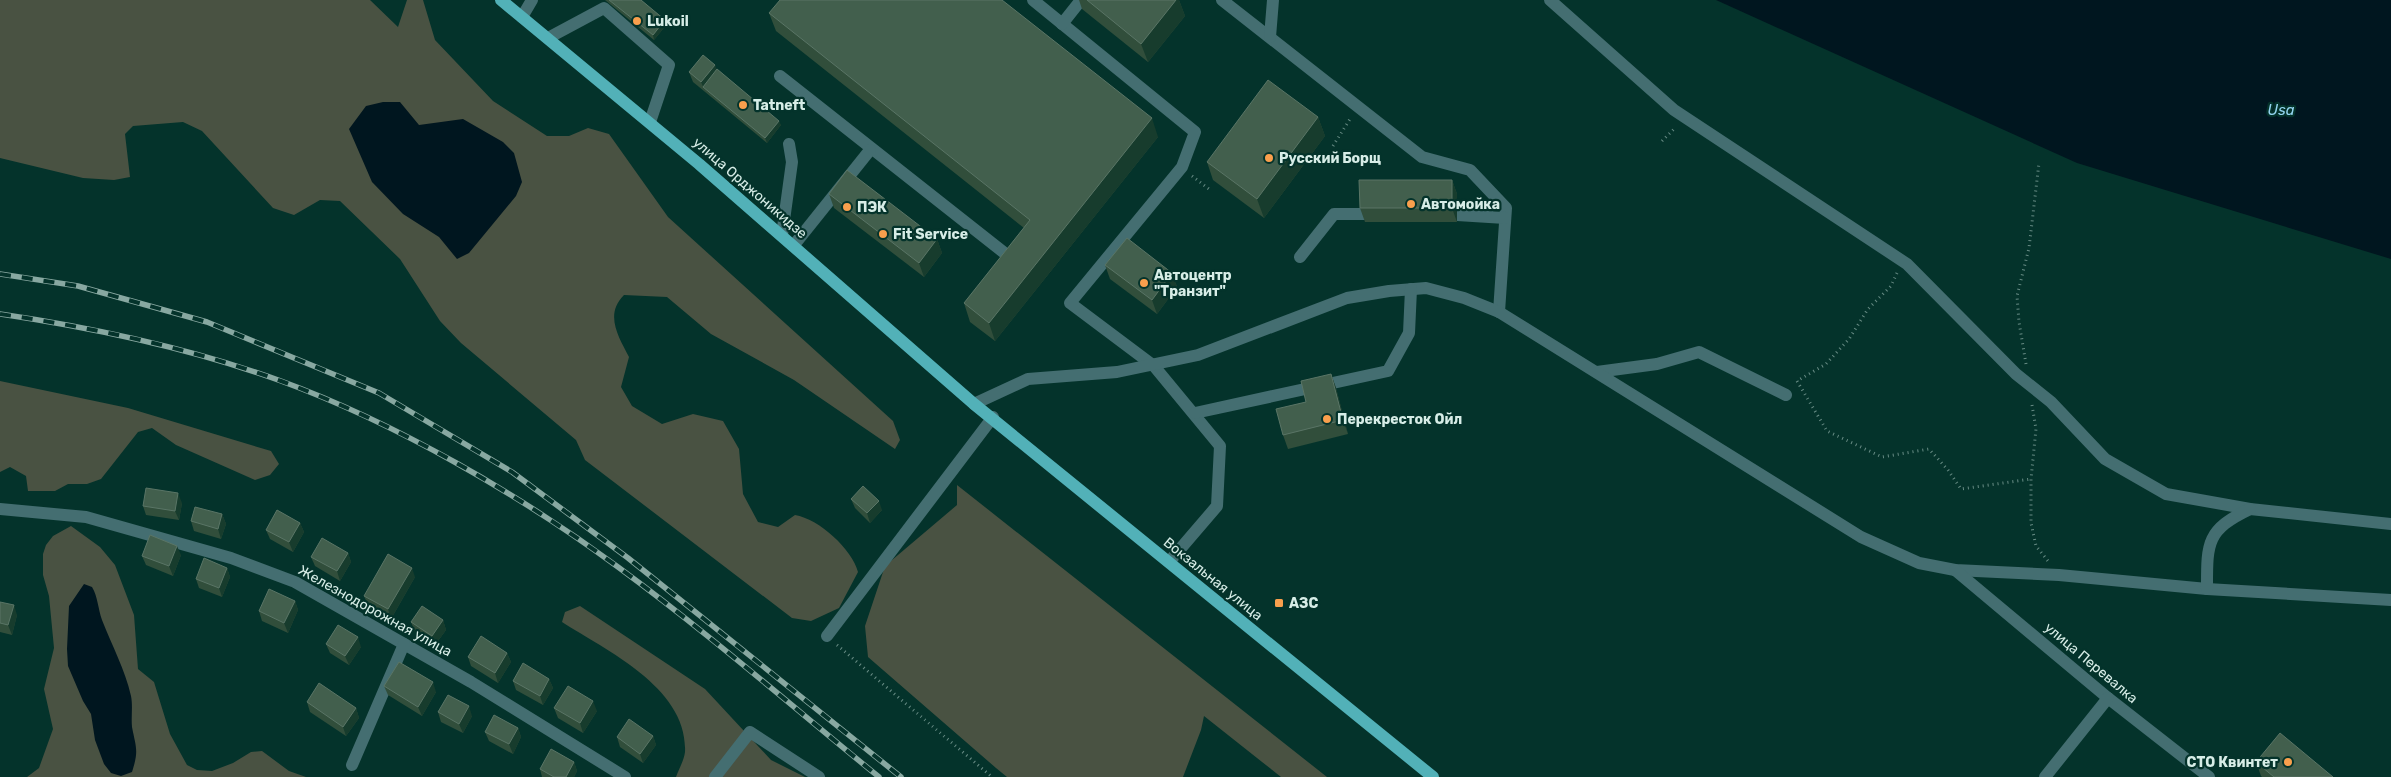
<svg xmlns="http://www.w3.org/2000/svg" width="2391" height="777" font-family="Rubik,sans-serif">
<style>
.green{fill:#495242}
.water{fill:#00161f}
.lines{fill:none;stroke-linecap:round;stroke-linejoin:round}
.path{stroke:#688c85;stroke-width:3;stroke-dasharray:1 4;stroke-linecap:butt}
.minor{stroke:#446e71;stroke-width:12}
.major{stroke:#52b1b8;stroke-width:12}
.rail-casing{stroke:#88a8a1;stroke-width:5.5}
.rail{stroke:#04332b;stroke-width:4;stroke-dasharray:11;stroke-linecap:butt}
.wall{fill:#314e3b}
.shaded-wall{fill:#173c2d}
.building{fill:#425f4d;stroke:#5a7566}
.poi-dot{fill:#f99f4d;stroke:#04332b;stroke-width:2}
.labels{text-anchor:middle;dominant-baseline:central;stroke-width:4.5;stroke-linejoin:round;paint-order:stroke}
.poi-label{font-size:14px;font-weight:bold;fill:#d7ede7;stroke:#04332b;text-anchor:start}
.street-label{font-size:14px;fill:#d7ede7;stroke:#04332b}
.water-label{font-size:15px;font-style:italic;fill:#93d4ef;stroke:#04332b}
</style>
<rect width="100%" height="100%" fill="#04332b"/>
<g class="green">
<path d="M0,0H370L398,27L407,0H423L435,40L493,101L547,136H569L588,128L609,134L668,217L893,421L900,440L895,449L794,380L711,334L667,297L624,295C604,315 619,337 629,357L621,387L632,406L662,424L693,414L723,421L739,449L743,494L758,522L778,527L795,515C819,519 852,549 858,572L839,608L811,621L792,618L585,460L576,440L461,343L440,321L400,259L340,201L320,200L294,215L273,208L202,131L183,122L133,126L125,134L130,177L114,180L83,178L0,158Z"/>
<path d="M0,381L128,408L271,451L279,464L270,475L255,480L176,445L152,428L138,432L101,479L87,484H68L55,491H28L26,476L10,467L0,472Z"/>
<path d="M957,485L1327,777H1281L1204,716L1201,730L1183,777H1007L996,768L868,657L865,626L885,566L957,505Z"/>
<path d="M71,526L100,547L115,565L134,615L138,669L154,682L170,734L187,765L197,770L212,771L233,763L251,752L262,751L289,771L306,777H27L39,768L53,729L44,689L54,648L49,596L43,575V554L46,545L53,536Z"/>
<path d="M580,606L705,689L771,760L805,777H676C679,769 684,760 685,752C688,688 607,651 562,622L565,612Z"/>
</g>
<g class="water">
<path d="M1716,0H2391V259L2077,163Z"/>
<path d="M383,102H400L419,125L463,119L503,142L514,153L522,182L516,196L469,253L457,259L439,237L403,214L372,182L349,129L366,106Z"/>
<path d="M84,584L92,587C98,597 98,609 102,620C112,646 125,669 131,696C133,706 131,717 132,727C136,748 139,750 132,772L121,776L111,773L104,764L95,740L91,714L83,701L68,666L67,649L69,606Z"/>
</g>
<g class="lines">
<g class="path">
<path d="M1662,141L1676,127"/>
<path d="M1333,146L1350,119"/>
<path d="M1192,176L1209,189"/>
<path d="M1897,273L1891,286L1868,309L1849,339L1826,364L1797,381L1827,431L1882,457L1929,449L1948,470L1961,489L2031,479"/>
<path d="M2026,364L2019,322L2017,296L2029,248L2039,163"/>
<path d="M2032,405L2036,429L2031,479V523L2036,546L2048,561"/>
<path d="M837,645L992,777"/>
</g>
<g class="minor">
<path d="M1033,0L1195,132L1182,167L1070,303L1154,366L1220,446L1217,506L1169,562"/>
<path d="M1222,0L1422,157L1470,170L1506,208L1499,312"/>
<path d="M1550,0L1674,110L1907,264L2016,374L2051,402L2105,459L2166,494L2250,509L2391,524"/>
<path d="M522,17L532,0"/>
<path d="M1062,24L1081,0"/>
<path d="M1270,37L1273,0"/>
<path d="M548,38L604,8L669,65L650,122"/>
<path d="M780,76L1007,255"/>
<path d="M1457,215L1505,218"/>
<path d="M782,235L792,162L789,144"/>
<path d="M794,245L870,150"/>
<path d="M1300,257L1334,214H1365"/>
<path d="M1597,372L1657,364L1699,352L1786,395"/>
<path d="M974,404L1028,379L1117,372L1198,355L1347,298L1389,291L1426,288L1464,298L1499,312L1861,537L1919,563L1955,570L2059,575L2207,589L2391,600"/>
<path d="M1195,413L1388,371L1409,333L1411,289"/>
<path d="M0,509L86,517L231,558L295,582L471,682L625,777"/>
<path d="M1955,570L2108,698L2209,777"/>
<path d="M2207,589C2207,543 2206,530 2250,509"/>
<path d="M827,636L993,417"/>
<path d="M352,765L404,644"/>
<path d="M715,777L750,732L819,777"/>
<path d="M2045,777L2108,698"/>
</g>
<path class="major" d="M501,0L699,164L974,404L1433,777"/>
<g class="rail-casing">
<g id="rail">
<path d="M0,274L78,286L207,322L379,393L512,472L628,558L901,777"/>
<path d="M0,314C95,328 190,348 281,381C396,423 520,495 618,567C708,633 793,707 879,777"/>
</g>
</g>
<use href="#rail" class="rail"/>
</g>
<g class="wall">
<path d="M605,0H641L667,24L654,40Z"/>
<path d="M1079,0H1179L1185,16L1148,62L1082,9Z"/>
<path d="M769,13L1158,137L995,341L970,322L964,303L1024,228L776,31Z"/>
<path d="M717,69L781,125L767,143L693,82L689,72Z"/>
<path d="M1318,117L1325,136L1264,218L1213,180L1207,162Z"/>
<path d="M1452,180L1457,194V222H1365L1360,208Z"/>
<path d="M829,194L937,239L942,253L924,277L834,208Z"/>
<path d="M1105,265L1172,273L1177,287L1157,314L1110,279Z"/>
<path d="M1331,374L1336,388L1348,434L1288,449L1283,435L1306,402Z"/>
<path d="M851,499L882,510L870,523L855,508Z"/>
<path d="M182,503L179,520L146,515L143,506Z"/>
<path d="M222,514L226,524L221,539L194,531L191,521Z"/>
<path d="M300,523L304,532L293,552L270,539L266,530Z"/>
<path d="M348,553L351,562L340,581L315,566L311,557Z"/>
<path d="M181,555L173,576L146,565L142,556Z"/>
<path d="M227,568L230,577L222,597L199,588L196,579Z"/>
<path d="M415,577L391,619L368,605L364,596Z"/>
<path d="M295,601L298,610L288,633L262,621L259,611Z"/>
<path d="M0,602L17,615L12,635L0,632Z"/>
<path d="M443,620L446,630L435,645L415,632L411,622Z"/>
<path d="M326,644L361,647L349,665L330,653Z"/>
<path d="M507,653L511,662L498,683L471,666L468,657Z"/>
<path d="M549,679L553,688L543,705L516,690L513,681Z"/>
<path d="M384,686L436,692L422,716L388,695Z"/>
<path d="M307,702L356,708L359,718L346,736L310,712Z"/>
<path d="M554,708L597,711L583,733L558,718Z"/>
<path d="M438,712L472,716L463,733L441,722Z"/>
<path d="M518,728L521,737L513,754L489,741L485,732Z"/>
<path d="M653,736L656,745L643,763L620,747L617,737Z"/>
<path d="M574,762L577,771L574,777H542L540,769Z"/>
<path d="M2256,762L2333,777H2262L2261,776Z"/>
</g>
<g class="shaded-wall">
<path d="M1176,0H1179L1185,16L1148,62L1141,44Z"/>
<path d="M665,20L667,24L654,40L653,35Z"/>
<path d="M715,65L719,74L703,87L705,91L701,82Z"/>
<path d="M1318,117L1325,136L1264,218L1257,199Z"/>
<path d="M1152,118L1158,137L995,341L989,323Z"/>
<path d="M779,121L781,125L767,143L765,138Z"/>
<path d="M1452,180L1457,194V222L1452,208Z"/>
<path d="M937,239L942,253L924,277L919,263Z"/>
<path d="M1172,273L1177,287L1157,314L1152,300Z"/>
<path d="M1331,374L1336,388L1348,434L1343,420Z"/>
<path d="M178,493L182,503L179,520L175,511Z"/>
<path d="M879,501L882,510L870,523L867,513Z"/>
<path d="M222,514L226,524L221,539L218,529Z"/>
<path d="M300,523L304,532L293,552L289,542Z"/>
<path d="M177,546L181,555L173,576L169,566Z"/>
<path d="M348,553L351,562L340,581L337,571Z"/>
<path d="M227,568L230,577L222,597L219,588Z"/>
<path d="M412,568L415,577L391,619L388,609Z"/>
<path d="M295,601L298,610L288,633L284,623Z"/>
<path d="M14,605L17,615L12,635L8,625Z"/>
<path d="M443,620L446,630L435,645L432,636Z"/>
<path d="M358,637L361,647L349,665L345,656Z"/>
<path d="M507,653L511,662L498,683L495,673Z"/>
<path d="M549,679L553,688L543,705L540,696Z"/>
<path d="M433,682L436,692L422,716L418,707Z"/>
<path d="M593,701L597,711L583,733L580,723Z"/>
<path d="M469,706L472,716L463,733L459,724Z"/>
<path d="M356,708L359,718L346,736L343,727Z"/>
<path d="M518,728L521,737L513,754L509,744Z"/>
<path d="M653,736L656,745L643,763L640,754Z"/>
<path d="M574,762L577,771L574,777H566Z"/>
</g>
<g class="building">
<path d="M609,0H641L665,20L653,35Z"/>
<path d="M780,0H1002L1152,118L989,323L964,303L1030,220L769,13Z"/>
<path d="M1087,0H1176L1141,44Z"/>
<path d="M703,55L715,65L701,82L689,72Z"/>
<path d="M717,69L779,121L765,138L703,87Z"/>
<path d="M1268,80L1318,117L1257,199L1207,162Z"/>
<path d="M847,170L937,239L919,263L829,194Z"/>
<path d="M1359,180H1452V208H1360Z"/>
<path d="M1127,238L1172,273L1152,300L1105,265Z"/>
<path d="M1331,374L1343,420L1283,435L1276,409L1306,402L1301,381Z"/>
<path d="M863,486L879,501L867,513L851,499Z"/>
<path d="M146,488L178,493L175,511L143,506Z"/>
<path d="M195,507L222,514L218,529L191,521Z"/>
<path d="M277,510L300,523L289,542L266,530Z"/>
<path d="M150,535L177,546L169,566L142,556Z"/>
<path d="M322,538L348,553L337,571L311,557Z"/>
<path d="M388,554L412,568L388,609L364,596Z"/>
<path d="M204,558L227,568L219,588L196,579Z"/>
<path d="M269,589L295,601L284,623L259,611Z"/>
<path d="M0,602L14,605L8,625L0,623Z"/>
<path d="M422,606L443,620L432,636L411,622Z"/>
<path d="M338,625L358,637L345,656L326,644Z"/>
<path d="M481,636L507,653L495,673L468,657Z"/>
<path d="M399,662L433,682L418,707L384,686Z"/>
<path d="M523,663L549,679L540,696L513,681Z"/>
<path d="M319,683L356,708L343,727L307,702Z"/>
<path d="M568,686L593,701L580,723L554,708Z"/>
<path d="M448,695L469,706L459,724L438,712Z"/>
<path d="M494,715L518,728L509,744L485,732Z"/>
<path d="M629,719L653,736L640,754L617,737Z"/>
<path d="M2280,733L2333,777H2274L2256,762Z"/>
<path d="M551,749L574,762L566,777H554L540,769Z"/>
</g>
<g class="poi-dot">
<circle cx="637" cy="21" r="5"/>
<circle cx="743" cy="105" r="5"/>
<circle cx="1269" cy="158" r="5"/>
<circle cx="1411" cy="204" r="5"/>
<circle cx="847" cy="207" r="5"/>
<circle cx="883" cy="234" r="5"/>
<circle cx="1144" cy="283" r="5"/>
<circle cx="1327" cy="419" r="5"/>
<rect x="1274" y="598" width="10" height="10" rx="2.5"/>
<circle cx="2288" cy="762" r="5"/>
</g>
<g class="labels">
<g class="poi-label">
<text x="647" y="21">Lukoil</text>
<text x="753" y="105">Tatneft</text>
<text x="1279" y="158">Русский Борщ</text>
<text x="1421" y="204">Автомойка</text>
<text x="857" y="207">ПЭК</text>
<text x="893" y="234">Fit Service</text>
<text x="1154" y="275">Автоцентр<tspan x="1154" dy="16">"Транзит"</tspan></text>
<text x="1337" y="419">Перекресток Ойл</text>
<text x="1289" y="603">АЗС</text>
<text x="2278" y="762" text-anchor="end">СТО Квинтет</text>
</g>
<g class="street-label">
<text transform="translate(750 188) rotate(41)">улица Орджоникидзе</text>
<text transform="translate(1213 579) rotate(39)">Вокзальная улица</text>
<text transform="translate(375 611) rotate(29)">Железнодорожная улица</text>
<text transform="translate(2091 663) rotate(40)">улица Перевалка</text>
</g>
<g class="water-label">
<text x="2281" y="110">Usa</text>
</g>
</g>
</svg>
